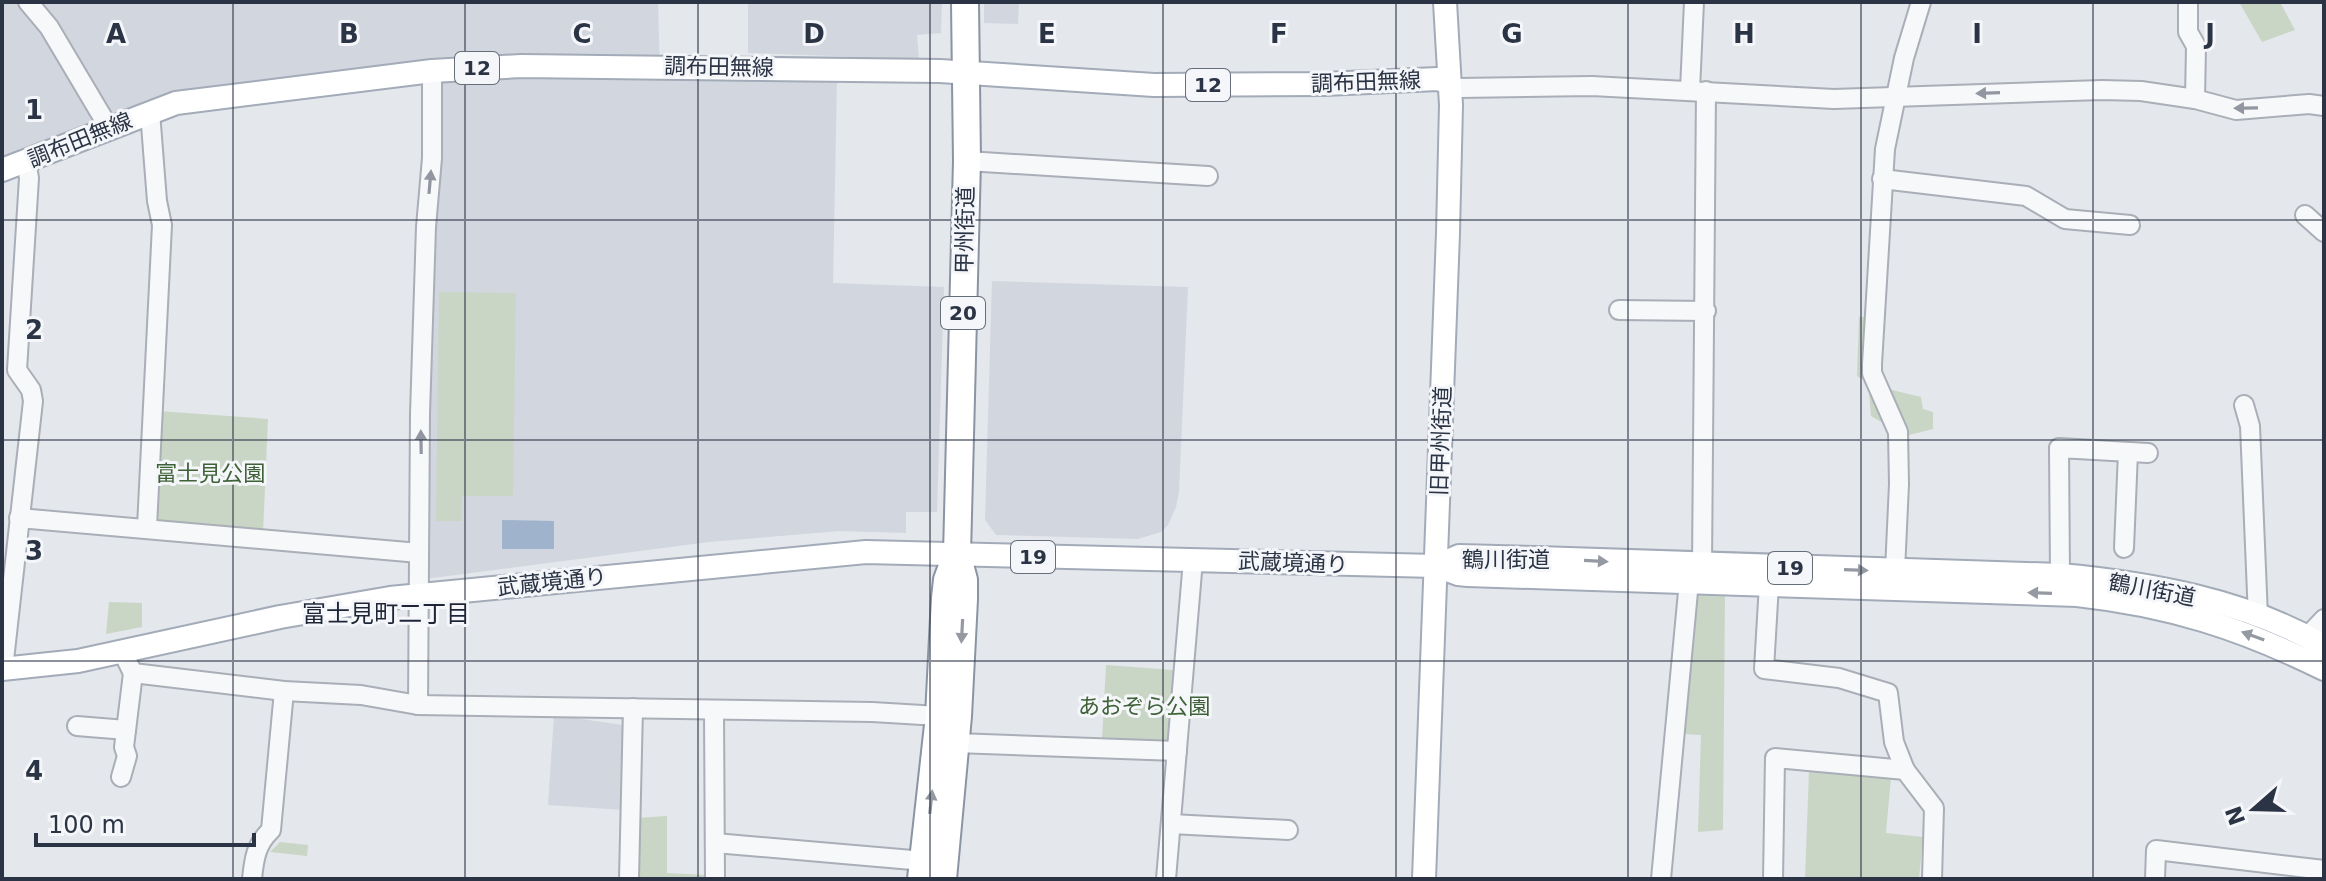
<svg xmlns="http://www.w3.org/2000/svg" width="2326" height="881" font-family="'DejaVu Sans','Noto Sans JP',sans-serif">
<style>
.built{fill:#d2d6de}
.green{fill:#c9d6c5}
.water{fill:#9fb4cc}
.lines{fill:none;stroke-linecap:round;stroke-linejoin:round}
.minor-casing{stroke:#a9aeb7;stroke-width:22}
.major-casing{stroke:#a3abb8;stroke-width:26}
.highway-casing{stroke:#8b94a3;stroke-width:30}
.minor{stroke:#f7f8fa;stroke-width:18}
.major{stroke:#fff;stroke-width:22}
.highway{stroke:#fff;stroke-width:26}
.oneway{fill:#9196a0}
.oneway2{fill:#959aa2}
.grid{fill:none;stroke:#2b3445;stroke-width:2;stroke-opacity:0.55}
.labels{text-anchor:middle;dominant-baseline:central;stroke-width:6;stroke-linejoin:round;paint-order:stroke}
.shield{fill:#f4f6f9;stroke:#676e7b;stroke-width:2}
.shield-label{font-size:20px;font-weight:bold;fill:#2b3445}
.street-label{font-size:22px;fill:#2b3445;stroke:#f4f6f9}
.park-label{font-size:22px;fill:#3f6138;stroke:#f4f6f9}
.neighbourhood-label{font-size:24px;fill:#1d2536;stroke:#f4f6f9}
.grid-label{font-size:26px;text-anchor:middle;font-weight:bold;fill:#2b3445;stroke:#f4f6f9;stroke-width:6;stroke-linejoin:round;paint-order:stroke}
</style>
<rect width="100%" height="100%" fill="#e4e7ec"/>
<g class="built">
<path d="M2,2H21L44,28L101,124L2,161Z"/>
<path d="M37,2H658L660,77L837,80L833,283L944,287L937,512H906V533L840,531L709,542L425,579L438,64L111,118Z"/>
<path d="M748,2H942L941,33L917,35L919,59L748,53Z"/>
<path d="M984,2H1019L1018,24L984,23Z"/>
<path d="M992,281L1188,287L1179,492L1176,507L1168,525L1161,532L1138,539L996,535L985,520Z"/>
<path d="M554,715L623,725L624,810L548,805Z"/>
</g>
<g class="green">
<path d="M2239,2H2280L2295,30L2262,42Z"/>
<path d="M439,292L516,293L513,496H462L461,521H436Z"/>
<path d="M1859,317H1870L1868,383L1857,376Z"/>
<path d="M1892,390L1921,397L1923,409L1933,412V429L1905,436L1871,416L1869,392Z"/>
<path d="M159,411L268,419L263,533L150,527Z"/>
<path d="M1698,591L1725,592L1723,830L1698,832L1701,735L1683,734L1690,602H1698Z"/>
<path d="M109,602L142,603V627L106,634Z"/>
<path d="M1106,665L1186,671L1181,745L1102,740Z"/>
<path d="M1809,770L1891,777L1886,833L1923,837L1919,879H1805Z"/>
<path d="M667,816V873L706,875L707,879H633L636,818Z"/>
<path d="M280,842L308,845L307,856L270,852Z"/>
</g>
<path class="water" d="M502,520L554,521V549H502Z"/>
<g class="lines">
<g class="minor-casing">
<g id="minor">
<path d="M28,2L49,27L109,128"/>
<path d="M2188,3V32L2196,46L2195,99"/>
<path d="M1449,83L1459,88L1592,86L1834,99L2102,90L2141,91L2195,99L2236,110L2309,104L2324,106"/>
<path d="M1690,90L1694,2"/>
<path d="M967,161L1208,176"/>
<path d="M1882,179L2026,196L2065,219L2130,225"/>
<path d="M2305,215L2324,232"/>
<path d="M1619,310L1706,311"/>
<path d="M2244,405L2250,426L2258,617"/>
<path d="M19,518L419,553"/>
<path d="M147,527L162,225L157,201L150,112"/>
<path d="M2124,548L2128,452"/>
<path d="M1702,565L1706,91"/>
<path d="M1895,571L1899,484L1898,432L1872,373V364L1885,149L1904,58L1921,2"/>
<path d="M2060,575L2059,448L2148,453"/>
<path d="M1769,584L1764,669L1839,678L1888,693L1894,742L1905,770"/>
<path d="M2307,637L2324,619"/>
<path d="M123,653L133,673L284,691L361,695L418,705L872,712L939,716"/>
<path d="M3,669L33,401L31,390L17,370L29,178L26,161"/>
<path d="M418,705L420,414L426,227L432,158V71"/>
<path d="M714,710L715,879"/>
<path d="M77,726L126,730"/>
<path d="M956,743L1177,751"/>
<path d="M121,777L127,756L124,747L133,673"/>
<path d="M1171,824L1288,830"/>
<path d="M715,843L924,861"/>
<path d="M252,879C254,859 256,844 271,830L284,691"/>
<path d="M629,879L633,708"/>
<path d="M1166,879L1193,560"/>
<path d="M1661,879L1689,581"/>
<path d="M1773,879L1775,758L1905,770L1934,808L1932,879"/>
<path d="M2155,879L2156,850L2324,870"/>
</g>
</g>
<g class="major-casing">
<g id="major">
<path d="M2,170L176,103L432,71L521,66L940,71L1154,85L1324,84L1438,79L1449,83"/>
<path d="M1436,566L1459,556L1538,558L2060,575C2149,583 2245,600 2324,646"/>
<path d="M2,669L78,661L280,617L390,598L866,552L1436,566L1458,574L1468,575L2077,595C2169,605 2241,628 2324,669"/>
<path d="M1424,879L1448,233L1451,105L1445,2"/>
</g>
</g>
<g class="highway-casing">
<g id="highway">
<path d="M921,879L939,716L945,598L947,580L955,558"/>
<path d="M943,879L958,716L964,599V580L957,554L967,161L965,2"/>
</g>
</g>
<use href="#minor" class="minor"/>
<use href="#major" class="major"/>
<use href="#highway" class="highway"/>
</g>
<defs><path id="oneway-solid" d="M-6-.8H1V-3.2L6.5 0L1 3.2V.8H-6Z" transform="scale(2)"/></defs>
<g class="oneway">
<use href="#oneway-solid" transform="translate(1988 93) rotate(178)"/>
<use href="#oneway-solid" transform="translate(2246 108) rotate(179)"/>
<use href="#oneway-solid" transform="translate(430 182) rotate(-85)"/>
<use href="#oneway-solid" transform="translate(421 442) rotate(-91)"/>
</g>
<g class="oneway2">
<use href="#oneway-solid" transform="translate(1596 561) rotate(3)"/>
<use href="#oneway-solid" transform="translate(1856 570) rotate(2)"/>
<use href="#oneway-solid" transform="translate(2040 593) rotate(-178)"/>
<use href="#oneway-solid" transform="translate(962 631) rotate(93)"/>
<use href="#oneway-solid" transform="translate(2253 636) rotate(-160)"/>
<use href="#oneway-solid" transform="translate(931 802) rotate(-84)"/>
</g>
<path class="grid" d="M233,2V879M465,2V879M698,2V879M930,2V879M1163,2V879M1396,2V879M1628,2V879M1861,2V879M2093,2V879M2,220H2324M2,440H2324M2,661H2324"/>
<g class="labels">
<g class="shield">
<rect x="455" y="52" width="44" height="32" rx="6"/>
<rect x="1186" y="69" width="44" height="32" rx="6"/>
<rect x="941" y="297" width="44" height="32" rx="6"/>
<rect x="1011" y="541" width="44" height="32" rx="6"/>
<rect x="1768" y="552" width="44" height="32" rx="6"/>
</g>
<g class="shield-label">
<text x="477" y="68">12</text>
<text x="1208" y="85">12</text>
<text x="963" y="313">20</text>
<text x="1033" y="557">19</text>
<text x="1790" y="568">19</text>
</g>
<g class="street-label">
<text transform="translate(719 67) rotate(1)">調布田無線</text>
<text transform="translate(1366 82) rotate(-2)">調布田無線</text>
<text transform="translate(80 140) rotate(-22)">調布田無線</text>
<text transform="translate(965 230) rotate(-89)">甲州街道</text>
<text transform="translate(1441 441) rotate(-88)">旧甲州街道</text>
<text x="1506" y="559">鶴川街道</text>
<text transform="translate(1293 563) rotate(2)">武蔵境通り</text>
<text transform="translate(552 582) rotate(-6)">武蔵境通り</text>
<text transform="translate(2152 590) rotate(11)">鶴川街道</text>
</g>
<g class="park-label">
<text x="210" y="473">富士見公園</text>
<text x="1144" y="706">あおぞら公園</text>
</g>
<g class="neighbourhood-label">
<text x="386" y="614">富士見町二丁目</text>
</g>
</g>
<g class="grid-label">
<text x="116" y="43">A</text>
<text x="349" y="43">B</text>
<text x="582" y="43">C</text>
<text x="814" y="43">D</text>
<text x="1047" y="43">E</text>
<text x="1279" y="43">F</text>
<text x="1512" y="43">G</text>
<text x="1744" y="43">H</text>
<text x="1977" y="43">I</text>
<text x="2210" y="43">J</text>
<text x="34" y="119">1</text>
<text x="34" y="339">2</text>
<text x="34" y="560">3</text>
<text x="34" y="780">4</text>
</g>
<rect width="2326" height="881" fill="none" stroke="#2b3445" stroke-width="8"/>
<g transform="translate(2254 809) rotate(250)" stroke="#f4f6f9" stroke-width="6" paint-order="stroke">
<path d="M0-6L14 30L0 20L-14 30Z" fill="#2b3445"/>
<text y="-12" font-size="22" font-weight="bold" text-anchor="middle" fill="#2b3445">N</text>
</g>
<path d="M36 833v12h218v-12" fill="none" stroke="#2b3445" stroke-width="4"/>
<text x="48" y="833" font-size="24" fill="#2b3445" stroke="#f4f6f9" stroke-width="6" paint-order="stroke">100 m</text>
</svg>
